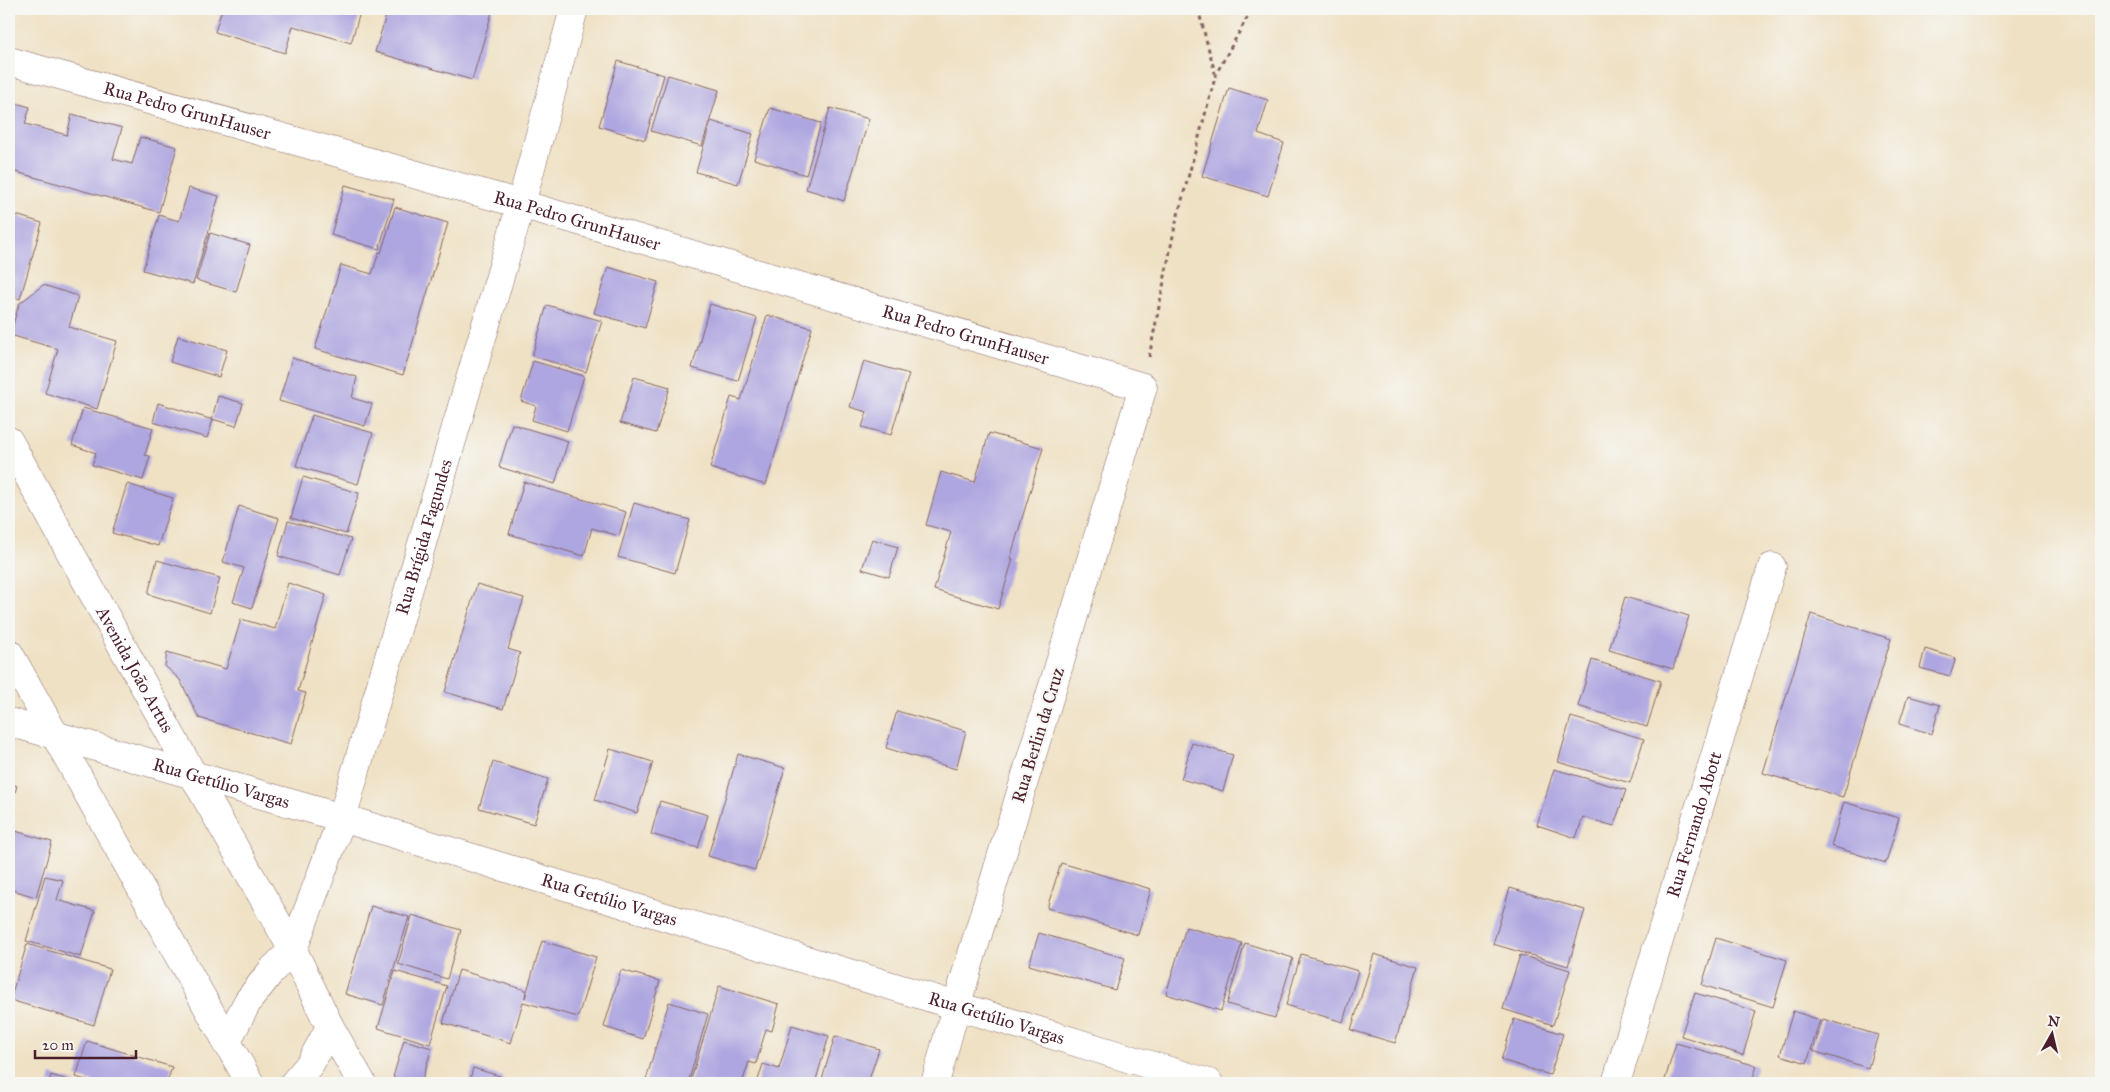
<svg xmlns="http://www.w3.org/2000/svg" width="2110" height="1092" font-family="'IM FELL Great Primer',serif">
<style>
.building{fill:#aea6e0}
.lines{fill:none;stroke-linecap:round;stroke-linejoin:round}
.minor-casing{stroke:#846361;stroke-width:29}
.path{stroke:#846361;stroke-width:3;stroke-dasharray:4 4;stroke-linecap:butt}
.minor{stroke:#fff;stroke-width:28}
.labels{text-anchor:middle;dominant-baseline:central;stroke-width:4.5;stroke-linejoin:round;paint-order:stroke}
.street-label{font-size:18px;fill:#4a1f2b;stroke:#f6f6f2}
</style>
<rect width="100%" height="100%" fill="#f6f6f2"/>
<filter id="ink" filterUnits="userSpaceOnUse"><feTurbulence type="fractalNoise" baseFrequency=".02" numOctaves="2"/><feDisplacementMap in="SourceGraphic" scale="10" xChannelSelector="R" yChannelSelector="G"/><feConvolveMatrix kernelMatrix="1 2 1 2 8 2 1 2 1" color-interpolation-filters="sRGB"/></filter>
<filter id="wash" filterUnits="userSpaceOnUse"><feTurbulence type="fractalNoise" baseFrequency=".0096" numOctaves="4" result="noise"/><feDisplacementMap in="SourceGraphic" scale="20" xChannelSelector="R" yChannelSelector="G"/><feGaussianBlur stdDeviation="1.12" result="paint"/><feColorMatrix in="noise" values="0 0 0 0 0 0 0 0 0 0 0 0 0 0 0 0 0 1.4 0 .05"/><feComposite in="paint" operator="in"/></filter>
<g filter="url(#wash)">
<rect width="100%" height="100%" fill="#efe1c4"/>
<g id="blocks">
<g class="building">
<path d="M222,9H361L351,43L293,26L285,53L215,32Z"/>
<path d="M388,9H493L472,80L375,52Z"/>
<path d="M618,61L664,75L645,140L599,126Z"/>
<path d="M668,75L719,90L702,146L651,131Z"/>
<path d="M1229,88L1268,100L1258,134L1284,143L1268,196L1202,176Z"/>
<path d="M9,101L30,107L25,124L67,135L72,114L122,128L113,159L132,164L140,137L177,147L159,212L9,170Z"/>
<path d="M770,108L821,123L806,175L754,159Z"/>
<path d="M830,108L869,119L844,201L806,189Z"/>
<path d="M711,121L753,134L738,184L696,172Z"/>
<path d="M345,185L394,199L379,249L331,235Z"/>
<path d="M189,188L219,196L193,284L143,270L159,215L179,221Z"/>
<path d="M395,207L448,223L403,375L315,349L341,265L372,274L379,252L381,253Z"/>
<path d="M9,213L42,223L20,299L9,295Z"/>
<path d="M210,233L250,245L236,292L196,280Z"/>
<path d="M608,267L658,282L645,328L594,313Z"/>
<path d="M43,285L78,296L69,327L117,341L97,409L45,393L58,349L10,335L19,304Z"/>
<path d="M710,304L757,318L738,381L692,368Z"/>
<path d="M547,305L602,321L586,372L532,356Z"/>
<path d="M767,315L812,328L766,485L710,468L731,397L741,400Z"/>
<path d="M178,336L227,350L219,377L170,362Z"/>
<path d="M292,358L357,377L352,398L372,404L365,426L279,401Z"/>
<path d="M533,361L584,376L567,431L532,420L536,406L521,401Z"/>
<path d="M864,361L909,374L891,435L862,427L867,412L850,407Z"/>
<path d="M634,377L670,387L656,433L620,423Z"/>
<path d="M218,396L243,403L236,426L212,419Z"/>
<path d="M158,403L213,420L207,438L153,422Z"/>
<path d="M83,408L153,428L145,455L150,456L143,480L92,465L96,453L72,445Z"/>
<path d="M312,415L373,433L358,484L296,466Z"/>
<path d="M512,424L568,441L555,484L499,467Z"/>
<path d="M989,433L1043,448L1010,559H1013L998,609L934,590L951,532L926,525L941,472L975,482Z"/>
<path d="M303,477L359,493L346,534L291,518Z"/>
<path d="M524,482L626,512L619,536L592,528L584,556L509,534Z"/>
<path d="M127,484L173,498L158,546L112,533Z"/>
<path d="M634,503L690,520L675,573L618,557Z"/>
<path d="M239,506L279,518L252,608L233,602L244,568L223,562Z"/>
<path d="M288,521L351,539L340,575L278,556Z"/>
<path d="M872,539L898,547L889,577L862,569Z"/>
<path d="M157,560L220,578L210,613L148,594Z"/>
<path d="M288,583L326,595L298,691L306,693L291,744L199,718L180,680L165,666L167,652L226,669L241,619L275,629Z"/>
<path d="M477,584L524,598L508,649L520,653L503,709L445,692Z"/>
<path d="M1625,597L1689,616L1673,669L1609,650Z"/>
<path d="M1811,614L1891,639L1843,797L1763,773Z"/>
<path d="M1925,649L1956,658L1950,676L1920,668Z"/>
<path d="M1592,660L1661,681L1647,727L1578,706Z"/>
<path d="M1908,696L1940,705L1932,734L1899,724Z"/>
<path d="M897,711L966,731L956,769L886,748Z"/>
<path d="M1571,717L1644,739L1630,783L1558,762Z"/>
<path d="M1192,743L1233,755L1223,791L1181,779Z"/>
<path d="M610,749L653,762L637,813L595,800Z"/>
<path d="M738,754L785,768L755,870L708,856Z"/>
<path d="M493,762L548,779L534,824L479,808Z"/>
<path d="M1554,769L1626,790L1614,826L1583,817L1576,838L1537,825Z"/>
<path d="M9,783L17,786L9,812Z"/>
<path d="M660,801L708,815L698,848L651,834Z"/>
<path d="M1844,802L1899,818L1886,863L1831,846Z"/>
<path d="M9,829L52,842L36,897L9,889Z"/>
<path d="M1061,863L1151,889L1138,935L1047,908Z"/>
<path d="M45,876L63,880L57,900L95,911L81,957L26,941Z"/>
<path d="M1510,888L1585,910L1568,966L1493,944Z"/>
<path d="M371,906L409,917L383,1005L345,994Z"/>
<path d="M412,915L461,930L447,979L398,964Z"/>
<path d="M1186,927L1242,943L1221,1011L1166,994Z"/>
<path d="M1039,933L1125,958L1115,990L1029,965Z"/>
<path d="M1716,938L1787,960L1773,1007L1702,985Z"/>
<path d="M542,941L596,957L578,1017L523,1002L511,1043L443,1023L459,970L526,990L525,998Z"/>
<path d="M1245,943L1293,958L1275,1018L1227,1004Z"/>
<path d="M27,944L110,969L94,1025L10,1000Z"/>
<path d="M1301,954L1358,971L1343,1022L1286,1005Z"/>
<path d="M1374,954L1418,967L1395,1043L1351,1030Z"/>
<path d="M1520,955L1570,970L1553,1025L1503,1009Z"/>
<path d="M621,970L660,981L643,1039L604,1027Z"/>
<path d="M395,971L447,986L430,1044L378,1028Z"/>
<path d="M719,986L779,1004L772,1031L766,1029L756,1064L749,1062L742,1083H690Z"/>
<path d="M1695,993L1756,1011L1743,1055L1681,1036Z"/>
<path d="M669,1002L708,1014L688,1083H645Z"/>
<path d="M1793,1011L1820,1020L1807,1063L1780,1055Z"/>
<path d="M1514,1019L1563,1034L1550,1075L1501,1060Z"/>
<path d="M1823,1019L1878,1035L1868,1068L1813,1051Z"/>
<path d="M792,1025L829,1036L815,1083H757L763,1064L779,1069Z"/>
<path d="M835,1036L879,1049L868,1083H821Z"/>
<path d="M404,1040L432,1048L421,1083H412L393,1077Z"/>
<path d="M87,1041L172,1067L167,1083H96L76,1077Z"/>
<path d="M1676,1043L1757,1066L1751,1083H1664Z"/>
<path d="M473,1068L503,1077L501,1083H469Z"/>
<path d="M51,1075L78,1083H49Z"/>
</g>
</g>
</g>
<g filter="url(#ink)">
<use href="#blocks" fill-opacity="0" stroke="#846361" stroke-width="1"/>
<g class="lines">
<g class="minor-casing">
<g id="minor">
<path id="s1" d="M9,61L521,204L1143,387L956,1007L935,1083"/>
<path id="s2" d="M9,441L192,773L293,950L330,1027L362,1083"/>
<path d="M9,653L250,1083"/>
<path id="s3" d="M9,722L342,818L1209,1083"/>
<path id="s4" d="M226,1043L248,1001L273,969L293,950L342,818L521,204L574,9"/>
<path d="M294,1083L310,1064L330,1027"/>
<path id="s5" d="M1616,1083L1772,567"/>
</g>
</g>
<g class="path">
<path d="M1198,9L1215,73"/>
<path d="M1149,357L1175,226L1216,74L1252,9"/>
</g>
<use href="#minor" class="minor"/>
</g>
</g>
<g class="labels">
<g class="street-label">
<text stroke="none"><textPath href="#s1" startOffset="185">Rua Pedro GrunHauser</textPath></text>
<text stroke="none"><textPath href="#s1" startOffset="590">Rua Pedro GrunHauser</textPath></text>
<text stroke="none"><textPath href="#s1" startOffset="995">Rua Pedro GrunHauser</textPath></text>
<text stroke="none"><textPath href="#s4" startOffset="549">Rua Brígida Fagundes</textPath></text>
<text stroke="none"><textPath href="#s2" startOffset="261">Avenida João Artus</textPath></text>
<text transform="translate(1038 735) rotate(-73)">Rua Berlin da Cruz</text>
<text stroke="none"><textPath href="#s3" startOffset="221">Rua Getúlio Vargas</textPath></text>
<text stroke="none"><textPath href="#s5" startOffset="270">Rua Fernando Abott</textPath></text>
<text stroke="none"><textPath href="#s3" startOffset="626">Rua Getúlio Vargas</textPath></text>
<text stroke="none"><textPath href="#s3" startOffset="1031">Rua Getúlio Vargas</textPath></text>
</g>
</g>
<rect width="2110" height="1092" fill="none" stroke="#f6f6f2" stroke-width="30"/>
<g transform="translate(2052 1034) rotate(8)" stroke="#f6f6f2" stroke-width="4" paint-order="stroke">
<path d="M0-4L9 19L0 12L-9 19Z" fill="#4a1f2b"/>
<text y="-8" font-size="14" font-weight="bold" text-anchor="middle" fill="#4a1f2b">N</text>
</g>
<path d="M35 1050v8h101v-8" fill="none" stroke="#4a1f2b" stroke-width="2.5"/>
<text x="42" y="1050" font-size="15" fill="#4a1f2b" stroke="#f6f6f2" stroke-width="4" paint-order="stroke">20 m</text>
</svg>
